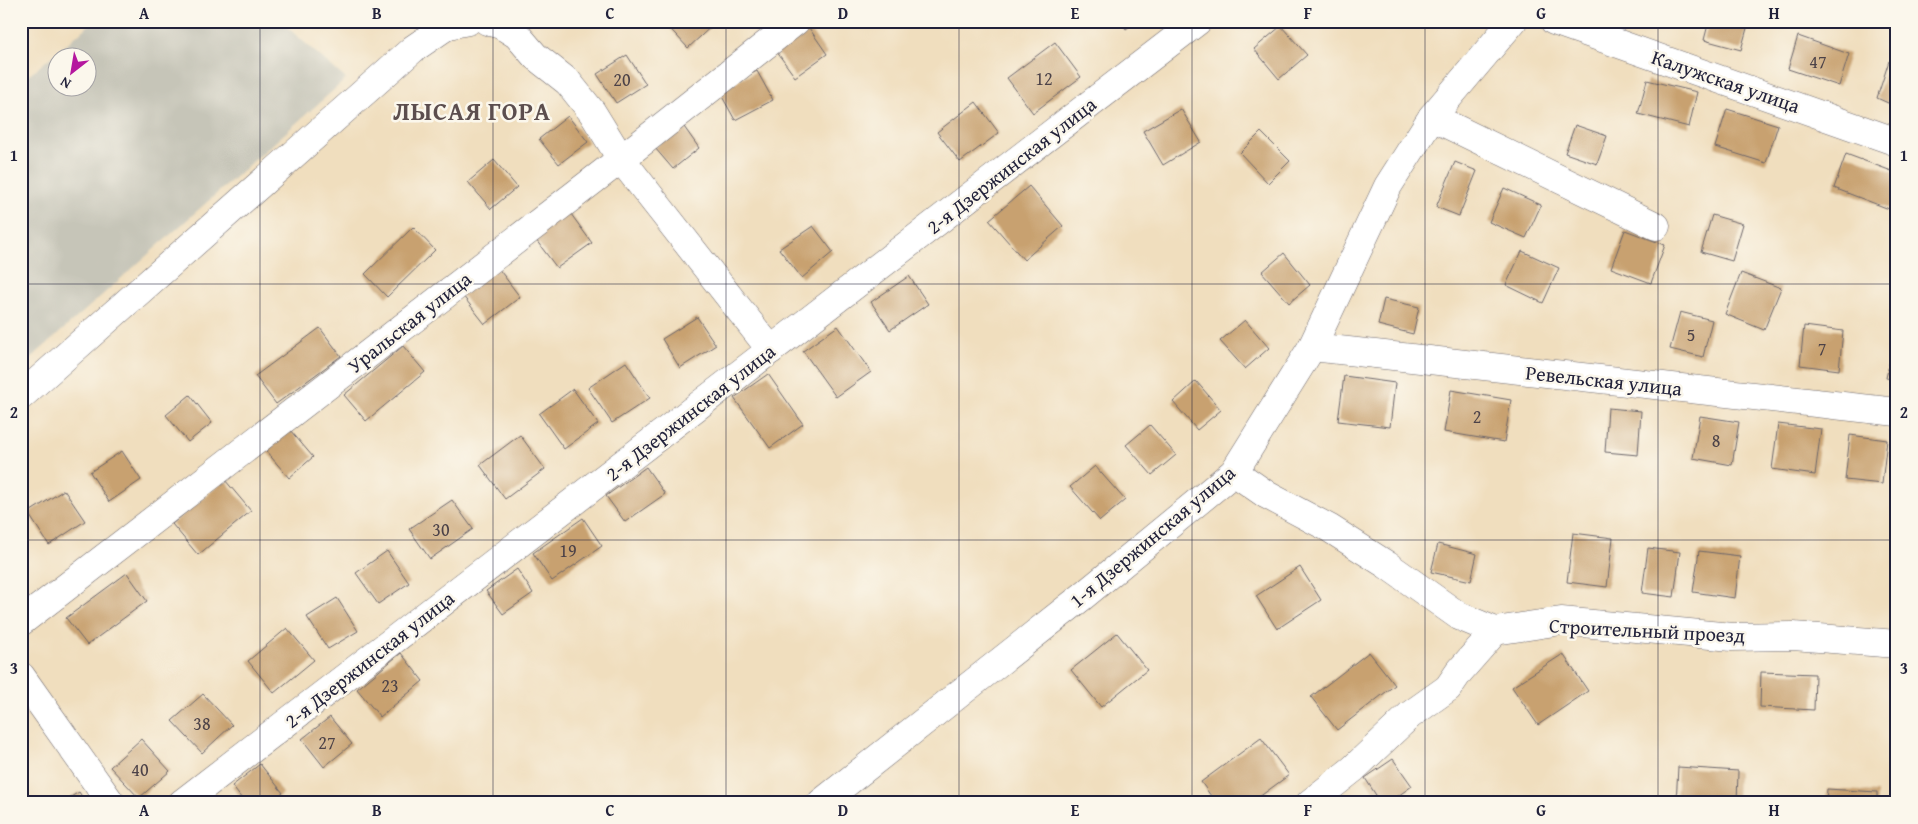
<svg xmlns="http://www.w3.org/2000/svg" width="1918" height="824" font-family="'Gentium Book Plus',serif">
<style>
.industrial{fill:#c6c5b8;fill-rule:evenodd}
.building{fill:#c8a170}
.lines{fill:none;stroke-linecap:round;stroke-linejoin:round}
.minor-casing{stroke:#6a6469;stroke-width:29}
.tertiary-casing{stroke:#6a6469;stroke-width:29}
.minor{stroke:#fff;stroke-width:28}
.tertiary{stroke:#fff;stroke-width:28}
.grid{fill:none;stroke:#22223b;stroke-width:1;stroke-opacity:0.55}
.labels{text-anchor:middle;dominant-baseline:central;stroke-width:5;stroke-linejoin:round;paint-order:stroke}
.number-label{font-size:18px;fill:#4c4248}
.street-label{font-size:20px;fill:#22223b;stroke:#fbf7ec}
.district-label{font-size:25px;font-weight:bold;letter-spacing:1px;fill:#5c4e4e;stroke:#fbf7ec}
.neatline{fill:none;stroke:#22223b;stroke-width:2}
.grid-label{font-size:16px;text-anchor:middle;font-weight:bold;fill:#22223b}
</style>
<rect width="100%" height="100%" fill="#fbf7ec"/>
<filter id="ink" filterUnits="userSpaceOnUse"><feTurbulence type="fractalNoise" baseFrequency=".02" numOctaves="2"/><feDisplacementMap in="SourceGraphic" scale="10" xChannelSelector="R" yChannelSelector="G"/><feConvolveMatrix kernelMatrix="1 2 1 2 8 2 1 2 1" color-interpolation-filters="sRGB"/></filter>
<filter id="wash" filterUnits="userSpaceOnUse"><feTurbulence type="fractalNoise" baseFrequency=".0096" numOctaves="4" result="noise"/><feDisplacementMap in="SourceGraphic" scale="20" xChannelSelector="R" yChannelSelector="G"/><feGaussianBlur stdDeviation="1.12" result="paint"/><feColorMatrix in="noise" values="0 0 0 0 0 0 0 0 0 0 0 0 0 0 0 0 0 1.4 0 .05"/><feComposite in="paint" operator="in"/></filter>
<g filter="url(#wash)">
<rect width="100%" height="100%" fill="#f0debe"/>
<path class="industrial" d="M94,21H280L346,79L21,367V82ZM58,58H88V88H58Z"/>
<g id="blocks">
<g class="building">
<path d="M665,21H714L715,23L688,48L664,22Z"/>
<path d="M1120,21H1137L1126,29Z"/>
<path d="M1709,21H1749L1741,50L1704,40Z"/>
<path d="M807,25L827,54L795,77L774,48Z"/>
<path d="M1281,26L1307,55L1279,79L1254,49Z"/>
<path d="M1798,36L1849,54L1839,86L1788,69Z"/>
<path d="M1055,42L1081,77L1033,113L1007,78Z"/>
<path d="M627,55L646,84L616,103L597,74Z"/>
<path d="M1889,61L1897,64V107L1877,98Z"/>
<path d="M757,71L773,100L735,120L719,91Z"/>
<path d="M1647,80L1697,92L1689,127L1638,114Z"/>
<path d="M976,102L999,133L960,162L937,132Z"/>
<path d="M1181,109L1201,142L1163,165L1143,131Z"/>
<path d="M1727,109L1778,125L1766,163L1715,147Z"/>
<path d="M568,116L588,142L559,164L539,139Z"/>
<path d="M682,124L699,148L673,169L655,148Z"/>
<path d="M1575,125L1607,136L1597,164L1565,153Z"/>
<path d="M1261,132L1290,161L1268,183L1240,153Z"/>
<path d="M1846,154L1897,173V212L1834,188Z"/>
<path d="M494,160L517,187L491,209L468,182Z"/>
<path d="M1455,162L1477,171L1459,216L1436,207Z"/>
<path d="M1029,186L1063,226L1024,260L989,220Z"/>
<path d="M1504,188L1541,205L1526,238L1489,222Z"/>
<path d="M568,210L592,243L557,268L533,236Z"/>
<path d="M1712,215L1743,224L1732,261L1701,252Z"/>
<path d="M813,226L833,252L802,278L779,249Z"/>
<path d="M413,227L435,250L387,297L365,274Z"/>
<path d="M1625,230L1665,245L1651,283L1611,268Z"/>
<path d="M1522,251L1559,268L1543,303L1506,285Z"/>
<path d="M1284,253L1310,285L1289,303L1262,272Z"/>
<path d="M495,264L520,297L485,324L459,291Z"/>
<path d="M1741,273L1781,288L1764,330L1725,314Z"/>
<path d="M909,276L928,304L890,330L871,302Z"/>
<path d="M1384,299L1419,307L1413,334L1378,325Z"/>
<path d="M1680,312L1712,320L1703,357L1670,349Z"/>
<path d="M697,317L716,345L680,368L662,339Z"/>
<path d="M1245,320L1269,348L1245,369L1220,341Z"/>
<path d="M838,326L871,372L836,397L803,351Z"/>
<path d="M1804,326L1843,331L1839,370L1800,365Z"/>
<path d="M320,328L341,356L276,404L255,376Z"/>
<path d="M1896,334H1897V380L1886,378Z"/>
<path d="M403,346L425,372L366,421L344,395Z"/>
<path d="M626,362L650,398L612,423L588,388Z"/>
<path d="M768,374L803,424L770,448L734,398Z"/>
<path d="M1344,376L1395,383L1390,427L1338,421Z"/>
<path d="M1196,381L1221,410L1197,430L1173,402Z"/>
<path d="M573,389L598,424L564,449L539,414Z"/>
<path d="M1451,390L1511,400L1504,442L1444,432Z"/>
<path d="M190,395L212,423L188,442L166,415Z"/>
<path d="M1608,408L1641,411L1638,455L1605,452Z"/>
<path d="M1700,416L1739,422L1732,465L1693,458Z"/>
<path d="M1778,424L1821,429L1815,475L1772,469Z"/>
<path d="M1150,425L1176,455L1152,475L1126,445Z"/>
<path d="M290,430L313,457L289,478L266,451Z"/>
<path d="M520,435L545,469L505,499L480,465Z"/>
<path d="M1850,435L1887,440L1882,484L1845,480Z"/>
<path d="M122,451L141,480L109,502L90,472Z"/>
<path d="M1095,466L1125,500L1100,521L1070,487Z"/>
<path d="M646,467L665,494L625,522L606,496Z"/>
<path d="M225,480L251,511L198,555L172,524Z"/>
<path d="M64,490L85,521L49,545L28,513Z"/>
<path d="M452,500L473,529L430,559L409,529Z"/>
<path d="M583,518L602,546L552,581L533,553Z"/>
<path d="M1573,533L1613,538L1607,587L1567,582Z"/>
<path d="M1438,544L1477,554L1471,581L1431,572Z"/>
<path d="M1648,548L1680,552L1674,597L1642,593Z"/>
<path d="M387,551L409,583L378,604L356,573Z"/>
<path d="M1699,551L1740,556L1735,598L1693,592Z"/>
<path d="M1300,567L1321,600L1277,629L1256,596Z"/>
<path d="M517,569L533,593L503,614L486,591Z"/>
<path d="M127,573L147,601L87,645L66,618Z"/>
<path d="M337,598L358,631L328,649L307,617Z"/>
<path d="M287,628L314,660L274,693L248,661Z"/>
<path d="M1117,633L1147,670L1101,707L1071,670Z"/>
<path d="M1369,652L1395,685L1337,730L1311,697Z"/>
<path d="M401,653L423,681L380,717L357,689Z"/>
<path d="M1563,654L1588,691L1538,725L1512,687Z"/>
<path d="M1761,672L1815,674L1814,710L1760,707Z"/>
<path d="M203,694L232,725L202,753L172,721Z"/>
<path d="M330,717L352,744L324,767L302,739Z"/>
<path d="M1261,738L1289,775L1251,803H1216L1201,782Z"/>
<path d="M141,739L170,771L139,798L110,767Z"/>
<path d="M1393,759L1412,786L1388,803H1381L1365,778Z"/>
<path d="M260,764L283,793L270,803H245L232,786Z"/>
<path d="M1678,767L1738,771L1737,803H1676Z"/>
<path d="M1827,789L1877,792V803H1826Z"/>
<path d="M79,792L86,803H61Z"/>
</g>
</g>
</g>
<g filter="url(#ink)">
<use href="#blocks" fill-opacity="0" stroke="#6a6469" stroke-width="1"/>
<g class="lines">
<g class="minor-casing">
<g id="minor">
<path d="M487,21L501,25L517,35L535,56L568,82L592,112L621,159L771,350"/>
<path d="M1554,21L1897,142"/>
<path d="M1432,117L1656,226"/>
<path d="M1312,347L1897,412"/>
<path d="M21,396L413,49L448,25L468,21"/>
<path d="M1234,472L1267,495L1329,528L1387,565L1459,616L1495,631L1561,621L1732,637L1793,636L1897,644"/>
<path d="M21,622L621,159L796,21"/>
<path d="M21,676L111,803"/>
<path d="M182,803L1198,21"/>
<path d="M1310,803L1353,769L1410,715L1448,688L1459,672L1495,631"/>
</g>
</g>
<g class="tertiary-casing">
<path id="tertiary" d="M821,803L1083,596L1234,472L1312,347L1388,186L1432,117L1513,21"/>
</g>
<use href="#minor" class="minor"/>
<use href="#tertiary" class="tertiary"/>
</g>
</g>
<path class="grid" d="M260,21V803M493,21V803M726,21V803M959,21V803M1192,21V803M1425,21V803M1658,21V803M21,284H1897M21,540H1897"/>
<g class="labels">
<g class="number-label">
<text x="1818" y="61">47</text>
<text x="1044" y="78">12</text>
<text x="622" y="79">20</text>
<text x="1691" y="334">5</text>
<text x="1822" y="348">7</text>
<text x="1477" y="416">2</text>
<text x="1716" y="440">8</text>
<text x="441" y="529">30</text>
<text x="568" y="550">19</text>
<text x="390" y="685">23</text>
<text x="202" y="723">38</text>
<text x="327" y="742">27</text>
<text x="140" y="769">40</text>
</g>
<g class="street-label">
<text transform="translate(1726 81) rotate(19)">Калужская улица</text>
<text transform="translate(1011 165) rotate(-38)">2-я Дзержинская улица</text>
<text transform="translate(409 322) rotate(-38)">Уральская улица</text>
<text transform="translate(1604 380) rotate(6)">Ревельская улица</text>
<text transform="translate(690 412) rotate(-38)">2-я Дзержинская улица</text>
<text transform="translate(1152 536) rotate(-40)">1-я Дзержинская улица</text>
<text transform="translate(1647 630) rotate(3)">Строительный проезд</text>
<text transform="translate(369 659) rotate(-38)">2-я Дзержинская улица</text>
</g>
<g class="district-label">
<text x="472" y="111">ЛЫСАЯ ГОРА</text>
</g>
</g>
<rect width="1918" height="824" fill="none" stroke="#fbf7ec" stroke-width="55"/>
<g transform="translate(72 72) rotate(211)"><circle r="24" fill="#fbf7ec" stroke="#a4a2a5"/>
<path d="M0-4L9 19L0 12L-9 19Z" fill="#b5179e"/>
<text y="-8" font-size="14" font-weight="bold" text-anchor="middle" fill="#22223b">N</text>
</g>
<rect x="28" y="28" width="1862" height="768" class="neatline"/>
<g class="grid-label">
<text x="144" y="19">A</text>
<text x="377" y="19">B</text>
<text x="610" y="19">C</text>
<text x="843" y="19">D</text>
<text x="1075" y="19">E</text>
<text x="1308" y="19">F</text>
<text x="1541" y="19">G</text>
<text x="1774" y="19">H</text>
<text x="14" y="161">1</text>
<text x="1904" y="161">1</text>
<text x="14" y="418">2</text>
<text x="1904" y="418">2</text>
<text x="14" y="674">3</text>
<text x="1904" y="674">3</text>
<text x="144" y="816">A</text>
<text x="377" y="816">B</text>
<text x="610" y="816">C</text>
<text x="843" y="816">D</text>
<text x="1075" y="816">E</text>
<text x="1308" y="816">F</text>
<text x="1541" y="816">G</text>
<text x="1774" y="816">H</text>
</g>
</svg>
